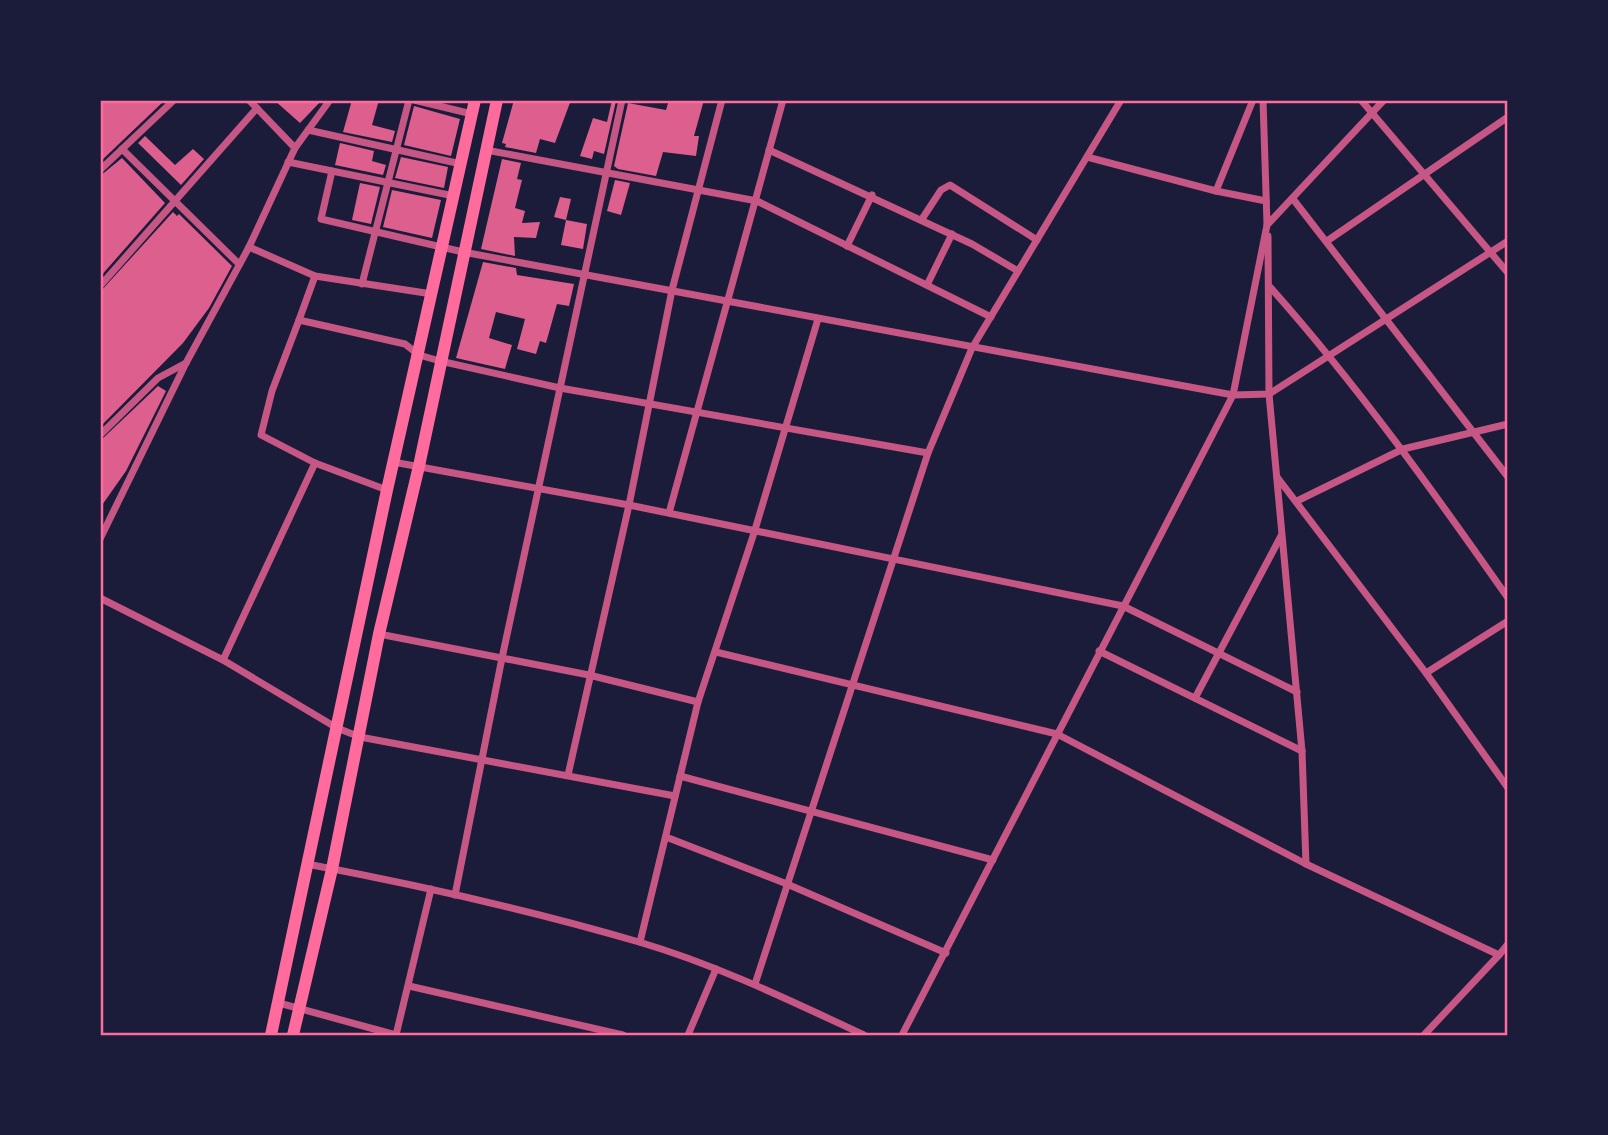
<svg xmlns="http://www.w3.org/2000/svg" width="1608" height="1135" font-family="Helvetica,sans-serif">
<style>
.building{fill:#dd5f8e}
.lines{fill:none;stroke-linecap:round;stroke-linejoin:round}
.minor{stroke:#c65784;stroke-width:7}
.secondary{stroke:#ff6b9d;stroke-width:12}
.neatline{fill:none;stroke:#ff6b9d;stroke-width:2.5}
</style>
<rect width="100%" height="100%" fill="#1b1b3a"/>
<g class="building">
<path d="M107,100H165L100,162V106Z"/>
<path d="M274,100H322L300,123Z"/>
<path d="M352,100H379L372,125L395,131L392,142L343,132Z"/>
<path d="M514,100H571L555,143L540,139L536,153L505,147L506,144L502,143Z"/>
<path d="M612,100L616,101L604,154L594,151L592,159L580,156L593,118L607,122Z"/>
<path d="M669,100H704L694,136H699L696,156L663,152L656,176L618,169L614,166L628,103L666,110Z"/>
<path d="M414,106L460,119L451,156L404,145Z"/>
<path d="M145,136L175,165L193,149L204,159L181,185L138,143Z"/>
<path d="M340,143L374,151L372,161L386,165L383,175L335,165Z"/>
<path d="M401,157L448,167L444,188L395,178Z"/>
<path d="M122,158L165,203L100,277V176Z"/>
<path d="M502,159L521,163L517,179L522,180L515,208L525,211L522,223L540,222L536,238L514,237L515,256L481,249Z"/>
<path d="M615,180L630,183L621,215L607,211Z"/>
<path d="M360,183L380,187L371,224L352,220Z"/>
<path d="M392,190L441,200L432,238L383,227Z"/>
<path d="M560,197L571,199L566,220L554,217Z"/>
<path d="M173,212L177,216L179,214L232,266L209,308L183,343L100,427V292Z"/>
<path d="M566,220L587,224L583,249L561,245Z"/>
<path d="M483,262L516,268L517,275L574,284L569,306L557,304L546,343L540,341L536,354L517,349L525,319L496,312L489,338L512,345L505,369L456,358Z"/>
<path d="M158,386L166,391L126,471L100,508V441Z"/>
</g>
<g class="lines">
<g class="minor">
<path d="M249,100L295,148"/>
<path d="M414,100L472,114"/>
<path d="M1263,100L1267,224"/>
<path d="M1361,100L1508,273"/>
<path d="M308,130L461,164"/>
<path d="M122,149L239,264"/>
<path d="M486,150L757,201L991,317"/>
<path d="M769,150L972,244L1018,271"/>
<path d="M1087,157L1216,191L1266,201"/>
<path d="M288,162L454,196"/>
<path d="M100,170L174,100"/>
<path d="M332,171L321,219L463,252L1233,395L1269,394L1508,241"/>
<path d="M1216,191L1253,100"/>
<path d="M1293,199L1508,477"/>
<path d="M922,219L941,190L950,185L1037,240"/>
<path d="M1268,236L1269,394L1302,751L1306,864"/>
<path d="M1327,241L1508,117"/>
<path d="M847,246L872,195"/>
<path d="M249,247L315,276L432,294"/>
<path d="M362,284L409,100"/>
<path d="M927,285L952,234"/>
<path d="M100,286L257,108"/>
<path d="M1271,288C1358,386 1433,491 1508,598"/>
<path d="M299,320L315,276"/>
<path d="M100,435L158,378L186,363"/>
<path d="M393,462L629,505L1123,606L1297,692"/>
<path d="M1277,477L1426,673L1508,788"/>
<path d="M387,490L315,463L261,435L272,391L299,320L405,344L419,355L440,361L560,388L928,453"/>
<path d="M1297,501L1403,449L1508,424"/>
<path d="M669,513L783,100"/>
<path d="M100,539L186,363L249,247L295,148L330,100"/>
<path d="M100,598L223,660L337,728L360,737L675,796"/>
<path d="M379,634L589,675L698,702"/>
<path d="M1099,651L1302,751"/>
<path d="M716,652L1057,734L1306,864L1499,955L1508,944"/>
<path d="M223,660L315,463"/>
<path d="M1426,673L1508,621"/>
<path d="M1195,698L1281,536"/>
<path d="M568,775L629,505L672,290L722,100"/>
<path d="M680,776L993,860"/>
<path d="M666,837L787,884L946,953"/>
<path d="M307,864C418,885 530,910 639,942C717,965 791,1001 864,1035"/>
<path d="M455,895L502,658L622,100"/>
<path d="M640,942L698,702L754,533L818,319"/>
<path d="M755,984L928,453L972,348L1121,100"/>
<path d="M409,986L623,1035"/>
<path d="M279,1003L396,1035"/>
<path d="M396,1035L431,889"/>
<path d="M688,1035L716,969"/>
<path d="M902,1035L1233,395L1267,225L1384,100"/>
<path d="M1424,1035L1499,955"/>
</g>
<g class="secondary">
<path d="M271,1035L387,490L475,100"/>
<path d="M293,1035L332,869L379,634L419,466L497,100"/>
</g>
</g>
<rect width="1608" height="1135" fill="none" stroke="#1b1b3a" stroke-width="203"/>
<rect x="102" y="102" width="1404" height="932" class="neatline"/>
</svg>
